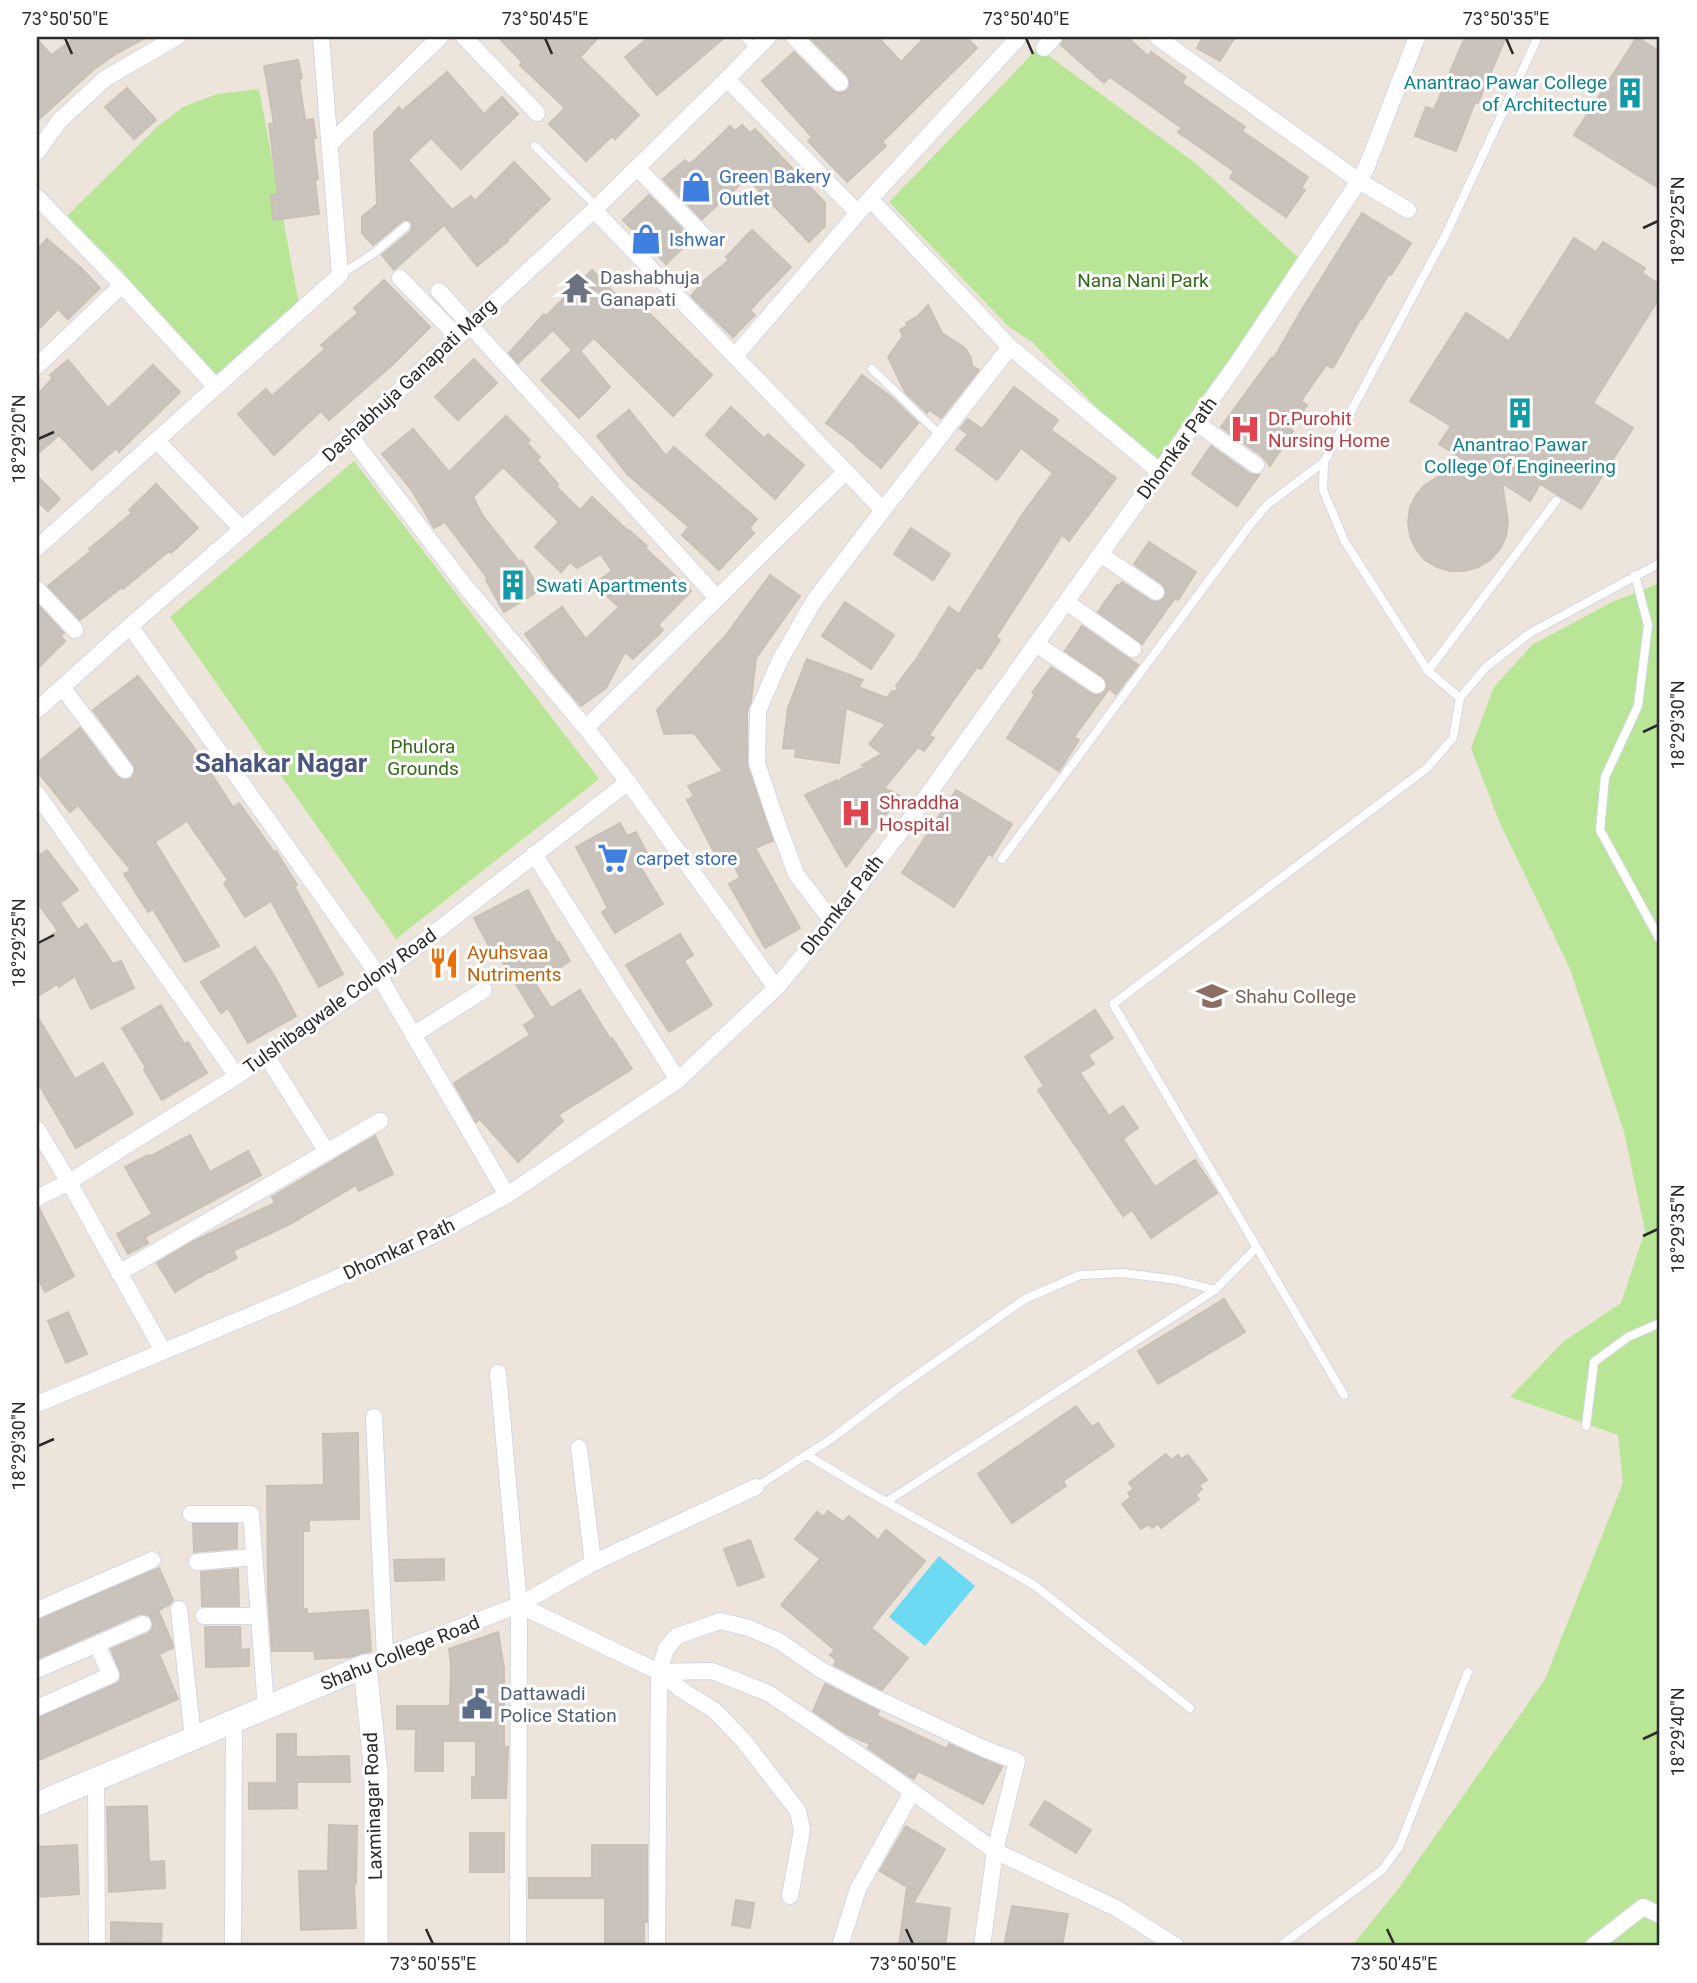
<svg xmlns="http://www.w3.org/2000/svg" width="1697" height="1983" font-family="Roboto,sans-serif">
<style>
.green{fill:#b9e597}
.water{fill:#6cdaf2}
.building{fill:#c9c3bb;stroke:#c9c0b6;stroke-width:2}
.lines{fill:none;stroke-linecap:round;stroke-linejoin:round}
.lane-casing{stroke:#d2d7e4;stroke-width:10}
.street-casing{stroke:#d2d7e4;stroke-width:18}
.secondary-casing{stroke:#d2d7e4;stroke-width:25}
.lane{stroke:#fff;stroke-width:8}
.street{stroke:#fff;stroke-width:16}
.secondary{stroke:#fff;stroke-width:23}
.ticks{fill:none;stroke:#2b2b2b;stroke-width:2.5}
.labels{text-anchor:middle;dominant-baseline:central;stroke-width:6;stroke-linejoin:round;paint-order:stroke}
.culture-label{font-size:19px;fill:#0d838f;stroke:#fff;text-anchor:end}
.shop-label{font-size:19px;fill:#366cbe;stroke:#fff;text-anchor:start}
.worship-label{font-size:19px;fill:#5b616d;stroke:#fff;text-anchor:start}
.park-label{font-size:19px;fill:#306b18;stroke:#fff}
.street-label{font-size:19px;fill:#2b2b2b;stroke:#fff}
.health-label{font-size:19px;fill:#be3a42;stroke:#fff;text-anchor:start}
.food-label{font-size:19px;fill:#c56008;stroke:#fff;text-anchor:start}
.education-label{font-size:19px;fill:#785e54;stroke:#fff;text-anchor:start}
.service-label{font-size:19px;fill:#4e5e75;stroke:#fff;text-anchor:start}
.district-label{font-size:26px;font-weight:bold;fill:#4a577d;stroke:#fff}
.neatline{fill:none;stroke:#2b2b2b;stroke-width:2.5}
.ticks-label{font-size:18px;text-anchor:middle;fill:#2b2b2b}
</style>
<rect width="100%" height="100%" fill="#ede5dc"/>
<g class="green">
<path d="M1038,48L1198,165L1304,263L1160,472L1032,342L1009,327L889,202Z"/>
<path d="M259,89L300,310L215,386L123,272L67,216L158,126L183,107L217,94Z"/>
<path d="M354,461L599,779L396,939L170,617Z"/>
<path d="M1660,583V1946H1352L1398,1889L1545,1679L1623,1483L1618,1435L1510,1397L1563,1342L1621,1303L1645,1231L1624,1132L1570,969L1499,821L1471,748L1494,687L1532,645L1612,602Z"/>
</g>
<path class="water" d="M939,1556L975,1586L925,1646L889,1617Z"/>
<g class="building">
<path d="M76,37H147L117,53L93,70L37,121V39L51,55Z"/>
<path d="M498,37H599L580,57L639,115L615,139L612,136L586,161L549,124L565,108L520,65L522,62Z"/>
<path d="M649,37H725L657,95L625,57Z"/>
<path d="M811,37H878L901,62L925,37H966L977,48L882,142L886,146L847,182L808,141L812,137L762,81L794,52L833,91L838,93L847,91L850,85L848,76L810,38Z"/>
<path d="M1064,37H1127L1148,56L1151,52L1186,77L1182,83L1245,127L1242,131L1308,177L1301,188L1305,190L1286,217L1230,178L1234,171L1178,132L1182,128L1110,77L1104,83L1061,45Z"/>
<path d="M1203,37H1235L1220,61L1197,48Z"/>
<path d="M1465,37H1506L1478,103L1475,102L1456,151L1415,136L1426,107L1434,110Z"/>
<path d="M1637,37L1660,52V189L1574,135Z"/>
<path d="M298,60L302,78L299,79L305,120L313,119L316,138H313L318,179L315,180L319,214L273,220L271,195L278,194L269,124H274L264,66Z"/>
<path d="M447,72L484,114L502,97L518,114L461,169L431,138L408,160L452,210L471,196L475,201L514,162L550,199L507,240L508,241L477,266L444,225L394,270L382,255L411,231L412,226L411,221L406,220L402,221L373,245L362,233V217L377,204L374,133L399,107L402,111Z"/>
<path d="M127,88L156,120L134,139L105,107Z"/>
<path d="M742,125L750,133L755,129L825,203V226L809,242L747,178L702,219L663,179L685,160L689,164L696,159L730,126L735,131Z"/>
<path d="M649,195L692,239L666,264L623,220Z"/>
<path d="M1362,213L1411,243L1391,275L1389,274L1362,319L1361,318L1333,368L1326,365L1301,401L1307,405L1290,429L1293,431L1270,466L1262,456L1221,427L1272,357L1274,358L1301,311Z"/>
<path d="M752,230L791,267L750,310L755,315L733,337L691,296L704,281L729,260L726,257Z"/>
<path d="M1574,238L1596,252L1603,242L1645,268L1642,273L1660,285V297L1593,403L1633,428L1581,509L1540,484L1530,501L1502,483L1508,522L1506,536L1500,549L1490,560L1478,567L1465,571H1450L1437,567L1425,560L1416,549L1410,536L1408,522L1410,508L1416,495L1425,485L1438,477L1474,466L1439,444L1451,426L1410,401L1466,313L1509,341Z"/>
<path d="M47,239L81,268L100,288L68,319L58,309L37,331V250Z"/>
<path d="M592,270L631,310L639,303L712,375L673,416L594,338L580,351L610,387L579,418L541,380L572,350L553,330L518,363L509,353L544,314L546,316Z"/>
<path d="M384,280L430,327L391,366L329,420L321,411L274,455L238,414L266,389L272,396L325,349L321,345L358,313L354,308Z"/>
<path d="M928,305L942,333L965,348L971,358L972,366L979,370L941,418L929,410L927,413L905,392L888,357L903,336L900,330L907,326L906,323L918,316Z"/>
<path d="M474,359L497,383L458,420L435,397Z"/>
<path d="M68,360L108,408L153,365L180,392L119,452L116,448L92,470L59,435L37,454V395L53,378L50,375Z"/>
<path d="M862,375L891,397L918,423L881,468L856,447L857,446L826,423Z"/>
<path d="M1014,387L1058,420L1051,430L1116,478L1069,541L1062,535L996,637L1000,640L981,669L977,667L929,735L934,738L924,751L918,747L884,788L900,796L846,867L805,795L837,780L836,785L842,778L867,766L862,765L882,754L869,744L886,724L846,708L839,763L795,757L796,749L783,748L788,708L807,659L863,680L858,687L887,698L892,691L895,692L898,688L896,686L917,658L949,607L959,614L1026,509L1053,473L1021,448L997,480L956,449L968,434L960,429L968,419L982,429Z"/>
<path d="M731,407L764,438L768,434L804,465L775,499L706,435Z"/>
<path d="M629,410L666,456L674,447L757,519L749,528L754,533L719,570L682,535L689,527L628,475L597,436Z"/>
<path d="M506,416L530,440L527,443L540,457L537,460L558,484L556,486L580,510L592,497L628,531L629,530L647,546L645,548L691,591L658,625L663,630L633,659L625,652L606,688L581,706L552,672L525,634L562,607L586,639L619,607L594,584L612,571L601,554L577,568L570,562L561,572L535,547L559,522L503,467L473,497L483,516L520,563L522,560L540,590L504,612L486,580L488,579L445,522L434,528L411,489L382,454L413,429L449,472Z"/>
<path d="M1211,446L1250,474L1259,475L1237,506L1192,474Z"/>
<path d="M37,476L60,499L48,511L37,501Z"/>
<path d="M156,484L198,528L171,553L169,551L123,589L122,587L80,620L48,586L91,551L89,549L132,513L129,510Z"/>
<path d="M911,528L950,554L933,580L894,554Z"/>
<path d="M1149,542L1196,572L1178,600L1175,598L1142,644L1098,612L1117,585L1119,586L1122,582L1151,601L1156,602L1164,598L1166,592L1162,584L1134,564Z"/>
<path d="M770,575L800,596L756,658L751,701L747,711V763L773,841L755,848L800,928L765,948L729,884L740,878L728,851L716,856L687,800L694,796L688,786L723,771L694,733L664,734L657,710L726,635Z"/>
<path d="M845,602L894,635L871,669L822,636Z"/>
<path d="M37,604L64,633L60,636L65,641L37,669Z"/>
<path d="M1082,626L1138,665L1116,694L1109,689L1074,737L1079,740L1059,771L1007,738L1035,695L1032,693L1051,667L1092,694L1097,695L1105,691L1107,685L1103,677L1065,651Z"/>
<path d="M138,676L193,746L233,807L239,803L274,852L276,851L297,885L294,886L343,974L319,987L271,901L245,917L224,883L228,880L187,821L155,842L219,946L185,962L153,909L148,912L124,874L131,870L78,805L70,812L37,771V763L80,728L117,777L126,780L132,778L135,769L133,764L93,710Z"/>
<path d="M956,790L1012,824L992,856L989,853L954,907L902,873Z"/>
<path d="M620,823L627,836L636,832L649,857L638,863L663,904L615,933L602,912L608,908L576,847Z"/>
<path d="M47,850L78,890L60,903L78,930L86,924L113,964L121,961L134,988L91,1009L75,976L59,987L57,984L37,997V946L58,931L37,902V857Z"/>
<path d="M528,890L557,943L559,942L570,961L535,983L551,1008L580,990L610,1039L612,1038L632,1069L558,1115L563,1121L518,1162L480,1119L476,1122L454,1083L530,1035L524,1025L536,1017L494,948L491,950L474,918Z"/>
<path d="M680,934L693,955L684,961L712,1005L669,1032L626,965Z"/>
<path d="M255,947L275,977L296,1016L248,1043L228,1008L221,1013L201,982Z"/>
<path d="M161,1005L184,1044L188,1042L207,1073L162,1100L144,1070L146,1068L122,1028Z"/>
<path d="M1095,1010L1113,1038L1088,1055L1094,1064L1080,1073L1109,1116L1123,1106L1138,1128L1123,1139L1155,1187L1195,1160L1217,1193L1151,1238L1132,1210L1123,1216L1038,1090L1044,1086L1025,1057Z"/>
<path d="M37,1016L75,1079L103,1063L133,1114L76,1148L37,1081Z"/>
<path d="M190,1135L210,1172L248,1151L261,1175L145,1237L148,1243L128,1254L117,1234L152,1214L125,1167L148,1155L149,1157Z"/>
<path d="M375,1136L393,1174L359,1191L356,1185L290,1224L233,1251L237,1258L211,1272L210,1271L175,1292L157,1263L194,1241L275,1203L272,1197Z"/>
<path d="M37,1208H39L74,1276L45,1292L37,1276Z"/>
<path d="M1224,1299L1245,1332L1158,1384L1138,1351Z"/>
<path d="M68,1312L87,1354L66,1363L48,1321Z"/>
<path d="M1076,1406L1092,1427L1098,1423L1114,1446L1063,1481L1066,1486L1012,1523L978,1474Z"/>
<path d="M358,1433L359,1519L309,1520V1531H303V1609H307V1614L368,1610L371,1651L350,1657L315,1659L314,1651H272L268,1593L267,1486L324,1485L323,1434Z"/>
<path d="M1166,1454L1171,1460L1178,1455L1181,1459L1188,1455L1207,1480L1199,1485L1202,1489L1196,1495L1199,1499L1161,1528L1158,1523L1152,1528L1149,1524L1141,1529L1122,1504L1131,1497L1128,1493L1134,1489L1129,1483Z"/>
<path d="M828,1511L843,1522L849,1516L878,1540L886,1530L925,1561L871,1628L908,1658L882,1690L834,1665L836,1660L830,1655L835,1650L781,1605L822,1557L819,1558L795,1539L817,1512L823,1517Z"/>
<path d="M193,1524H237V1548L194,1552Z"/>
<path d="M750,1540L764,1577L738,1586L724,1549Z"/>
<path d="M444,1559V1580L395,1581L394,1560Z"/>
<path d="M159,1568L173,1600L169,1605L158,1610L172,1642L173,1648L159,1654L178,1699L37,1761V1718L116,1684L120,1681L121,1675L111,1649L147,1634L152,1630L153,1625L150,1616L145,1614H139L37,1659V1620Z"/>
<path d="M238,1569L239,1606H202L201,1572Z"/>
<path d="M205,1627H240L241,1650L249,1649V1666L206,1667Z"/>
<path d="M498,1632L504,1668V1747H508L506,1798H472V1777H476V1741H443V1771H415L416,1729H397V1706H450L451,1664L449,1649Z"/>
<path d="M825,1684L879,1711L877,1716L947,1749L949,1744L1002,1767L983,1804L918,1771L914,1779L910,1777L868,1748L870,1744L847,1734L813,1711Z"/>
<path d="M277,1734H296V1757L349,1756L350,1782H297V1808L249,1809V1783H277Z"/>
<path d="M1045,1801L1091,1830L1076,1853L1030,1825Z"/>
<path d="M147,1806L149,1862L164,1861L165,1888L109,1892L107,1807Z"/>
<path d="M329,1825L357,1826L356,1884H354L356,1928L301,1930L299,1871H328Z"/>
<path d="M906,1826L945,1849L913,1903L950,1908L945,1946H899L907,1887L880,1871Z"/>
<rect x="470" y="1833" width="34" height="39"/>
<path d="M77,1845L79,1894L37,1897V1847Z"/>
<path d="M592,1845H647V1922H644V1946H605V1898H529V1878H592Z"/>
<path d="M736,1900L754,1903L750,1928L732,1925Z"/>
<path d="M1012,1906L1068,1914L1062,1946H1004Z"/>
<path d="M111,1922L162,1924L161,1944L111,1942Z"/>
</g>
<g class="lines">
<g class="lane-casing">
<g id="lane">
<path d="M744,37L756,49"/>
<path d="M1538,37L1445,236L1324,462L1323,490L1345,542L1428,671L1460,698L1486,667L1530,633L1660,563"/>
<path d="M535,146L597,207"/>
<path d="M340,275L374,253L406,226"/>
<path d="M872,369L941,436"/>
<path d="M1635,575L1648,625L1638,706L1605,777L1600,830L1660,940"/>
<path d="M1428,671L1556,501"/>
<path d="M1002,859L1250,525L1268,504L1324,462"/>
<path d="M1344,1395L1113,1004L1427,768L1453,738L1460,698"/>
<path d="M1586,1426L1594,1362L1628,1337L1660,1323"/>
<path d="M807,1455L867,1491L1034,1585L1190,1708"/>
<path d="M756,1487L831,1439L897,1389L1025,1299L1080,1275L1123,1273L1177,1280L1215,1290"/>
<path d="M886,1502L1215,1290L1256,1248"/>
<path d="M1280,1946L1382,1870L1399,1847L1468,1672"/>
</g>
</g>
<g class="street-casing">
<g id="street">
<path d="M464,37L537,113"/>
<path d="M794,37L840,83"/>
<path d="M1157,37L1359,181L1408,210"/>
<path d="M1044,48L1054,37"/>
<path d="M727,79L858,213"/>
<path d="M331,143L440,37"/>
<path d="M37,152L60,120L106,78L177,37"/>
<path d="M637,168L706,238"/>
<path d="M37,197L122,285L215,386"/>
<path d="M870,199L1010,347L1160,472"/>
<path d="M594,210L883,510L814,601L780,660L758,711L757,763L775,817L796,874L832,921"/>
<path d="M400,278L458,337"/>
<path d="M439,291L717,598"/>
<path d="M735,356L870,199L1019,37"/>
<path d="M37,366L122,285"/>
<path d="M1195,422L1256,465"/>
<path d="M350,436L465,586L586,728L628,782L776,988"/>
<path d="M156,440L242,529"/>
<path d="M883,510L1010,347"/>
<path d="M37,548L340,275L321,37"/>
<path d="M1100,554L1156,592"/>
<path d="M37,589L75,630"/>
<path d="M1066,602L1133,649"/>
<path d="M130,626L379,976L507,1195"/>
<path d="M1036,644L1097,685"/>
<path d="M62,687L125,770"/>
<path d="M37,710L130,626L350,436L594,210L727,79L768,37"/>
<path d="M586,728L846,471"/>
<path d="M37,794L237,1076"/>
<path d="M534,854L678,1080"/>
<path d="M413,1035L484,990"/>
<path d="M266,1055L327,1152"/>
<path d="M37,1129L69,1182L163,1351"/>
<path d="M37,1198L69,1182L237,1076L379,976L628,782"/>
<path d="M119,1273L380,1121"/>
<path d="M498,1373L519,1605L518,1946"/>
<path d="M37,1404L282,1302L430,1237L507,1195L678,1080L776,988L832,921L911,818L1236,365L1359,181L1367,166L1417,37"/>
<path d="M374,1417L385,1656"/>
<path d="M579,1448L593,1563"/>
<path d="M191,1514H251L266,1707"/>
<path d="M197,1562L254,1557"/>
<path d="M519,1605L659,1672L686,1693L714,1710L743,1740L798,1811L802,1830L790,1896"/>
<path d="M179,1609L193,1738"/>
<path d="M37,1610L152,1560"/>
<path d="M204,1616H259"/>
<path d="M365,1666L385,1656L519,1605L593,1563L756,1487"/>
<path d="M37,1670L143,1624"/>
<path d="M37,1708L111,1675L97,1645"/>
<path d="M96,1779L97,1946"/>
<path d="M233,1946L234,1721"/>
<path d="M657,1946L659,1672L666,1649L677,1636L720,1621L749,1628L779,1641L821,1670L871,1696L987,1750L1017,1761L995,1851L892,1777L768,1693L712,1671L659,1672"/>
<path d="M840,1946L858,1889L912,1792"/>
<path d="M982,1946L995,1851L1116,1908L1176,1946"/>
<path d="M1593,1946L1643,1907L1660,1915"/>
</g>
</g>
<g class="secondary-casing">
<path id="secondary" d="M37,1804L365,1666L376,1773V1946"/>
</g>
<use href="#lane" class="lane"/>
<use href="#street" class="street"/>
<use href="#secondary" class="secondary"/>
</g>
<path class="ticks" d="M65,38L72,54M545,38L552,54M1026,38L1033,54M1506,38L1513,54M1643,228L1658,221M38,439L54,432M1643,732L1658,725M38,943L54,935M1643,1236L1658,1229M38,1446L54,1439M1643,1739L1658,1732M426,1929L433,1944M906,1929L913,1944M1387,1929L1394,1944"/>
<defs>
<g id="building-bare" transform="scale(2.415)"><path d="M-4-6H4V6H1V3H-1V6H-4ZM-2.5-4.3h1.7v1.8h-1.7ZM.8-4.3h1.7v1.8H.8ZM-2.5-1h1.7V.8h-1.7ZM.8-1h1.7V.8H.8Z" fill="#0f9aa8" stroke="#fff" stroke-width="2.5" paint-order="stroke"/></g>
<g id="shop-bare" transform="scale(2.415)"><path d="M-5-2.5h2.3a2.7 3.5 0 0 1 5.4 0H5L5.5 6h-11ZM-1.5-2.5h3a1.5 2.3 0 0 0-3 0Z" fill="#3f7fe0" stroke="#fff" stroke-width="2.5" paint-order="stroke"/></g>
<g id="temple-bare" transform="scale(2.415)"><path d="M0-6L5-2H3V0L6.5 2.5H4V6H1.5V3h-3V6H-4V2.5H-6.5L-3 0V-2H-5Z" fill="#6b7280" stroke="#fff" stroke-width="2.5" paint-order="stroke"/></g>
<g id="hospital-bare" transform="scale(2.415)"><path d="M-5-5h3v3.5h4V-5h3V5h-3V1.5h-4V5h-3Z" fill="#e0444e" stroke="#fff" stroke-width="2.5" paint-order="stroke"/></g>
<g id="supermarket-bare" transform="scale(2.415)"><path d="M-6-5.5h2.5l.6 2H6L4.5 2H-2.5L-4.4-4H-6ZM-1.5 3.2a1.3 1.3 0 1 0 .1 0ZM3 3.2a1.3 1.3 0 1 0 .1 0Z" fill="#3f7fe0" stroke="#fff" stroke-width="2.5" paint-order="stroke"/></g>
<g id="restaurant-bare" transform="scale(2.415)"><path d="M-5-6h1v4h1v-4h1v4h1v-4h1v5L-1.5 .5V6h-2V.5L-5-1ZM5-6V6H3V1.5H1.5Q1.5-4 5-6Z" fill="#e8710a" stroke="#fff" stroke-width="2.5" paint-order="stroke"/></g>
<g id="university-bare" transform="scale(2.415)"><path d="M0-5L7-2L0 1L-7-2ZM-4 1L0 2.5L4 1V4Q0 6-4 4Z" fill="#8d6e63" stroke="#fff" stroke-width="2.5" paint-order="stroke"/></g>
<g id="civic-bare" transform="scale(2.415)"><path d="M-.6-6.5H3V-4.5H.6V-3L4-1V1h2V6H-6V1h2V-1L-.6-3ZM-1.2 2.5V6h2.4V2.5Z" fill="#5c6f8a" stroke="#fff" stroke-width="2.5" paint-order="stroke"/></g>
</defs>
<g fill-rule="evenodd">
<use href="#building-bare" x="1630" y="93"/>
<use href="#shop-bare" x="696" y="187"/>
<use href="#shop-bare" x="646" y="239"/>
<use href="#temple-bare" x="577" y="288"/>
<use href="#building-bare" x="1520" y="413"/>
<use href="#hospital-bare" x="1245" y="429"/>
<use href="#building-bare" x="513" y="585"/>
<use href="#hospital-bare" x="856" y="813"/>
<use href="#supermarket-bare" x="613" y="858"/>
<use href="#restaurant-bare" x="444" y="963"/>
<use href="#university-bare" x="1212" y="996"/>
<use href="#civic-bare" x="477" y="1704"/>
</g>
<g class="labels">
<g class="culture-label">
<text x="1607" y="82">Anantrao Pawar College<tspan x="1607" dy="22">of Architecture</tspan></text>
<text x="1520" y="444" text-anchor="middle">Anantrao Pawar<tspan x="1520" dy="22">College Of Engineering</tspan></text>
<text x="536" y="585" text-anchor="start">Swati Apartments</text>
</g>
<g class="shop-label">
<text x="719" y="176">Green Bakery<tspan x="719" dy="22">Outlet</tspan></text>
<text x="669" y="239">Ishwar</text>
<text x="636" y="858">carpet store</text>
</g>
<g class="worship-label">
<text x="600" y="277">Dashabhuja<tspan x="600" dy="22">Ganapati</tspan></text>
</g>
<g class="park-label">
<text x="1143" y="280">Nana Nani Park</text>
<text x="423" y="746">Phulora<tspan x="423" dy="22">Grounds</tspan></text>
</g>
<g class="street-label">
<text transform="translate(409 380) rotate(-43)">Dashabhuja Ganapati Marg</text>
<text transform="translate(1177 448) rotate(-54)">Dhomkar Path</text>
<text transform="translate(842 905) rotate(-52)">Dhomkar Path</text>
<text transform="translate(340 1001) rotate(-36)">Tulshibagwale Colony Road</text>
<text transform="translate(399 1249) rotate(-25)">Dhomkar Path</text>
<text transform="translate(400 1653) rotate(-22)">Shahu College Road</text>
<text transform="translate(373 1806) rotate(-92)">Laxminagar Road</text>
</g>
<g class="health-label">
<text x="1268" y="418">Dr.Purohit<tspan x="1268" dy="22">Nursing Home</tspan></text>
<text x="879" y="802">Shraddha<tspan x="879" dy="22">Hospital</tspan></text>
</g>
<g class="food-label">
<text x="467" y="952">Ayuhsvaa<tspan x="467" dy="22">Nutriments</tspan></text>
</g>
<g class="education-label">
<text x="1235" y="996">Shahu College</text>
</g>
<g class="service-label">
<text x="500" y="1693">Dattawadi<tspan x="500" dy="22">Police Station</tspan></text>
</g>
<g class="district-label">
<text x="281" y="763">Sahakar Nagar</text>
</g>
</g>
<rect width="1697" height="1983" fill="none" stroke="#ffffff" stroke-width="77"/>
<rect x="38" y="38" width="1620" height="1906" class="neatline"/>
<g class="ticks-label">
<text x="65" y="25">73°50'50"E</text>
<text x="545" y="25">73°50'45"E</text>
<text x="1026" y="25">73°50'40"E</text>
<text x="1506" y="25">73°50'35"E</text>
<text transform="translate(1678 221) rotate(-90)" y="6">18°29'25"N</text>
<text transform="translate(19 439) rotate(-90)" y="6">18°29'20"N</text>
<text transform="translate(1678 725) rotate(-90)" y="6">18°29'30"N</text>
<text transform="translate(19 943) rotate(-90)" y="6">18°29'25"N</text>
<text transform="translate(1678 1229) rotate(-90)" y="6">18°29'35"N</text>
<text transform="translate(19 1446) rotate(-90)" y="6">18°29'30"N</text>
<text transform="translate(1678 1732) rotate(-90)" y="6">18°29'40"N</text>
<text x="433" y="1970">73°50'55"E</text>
<text x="913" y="1970">73°50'50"E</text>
<text x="1394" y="1970">73°50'45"E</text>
</g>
</svg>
